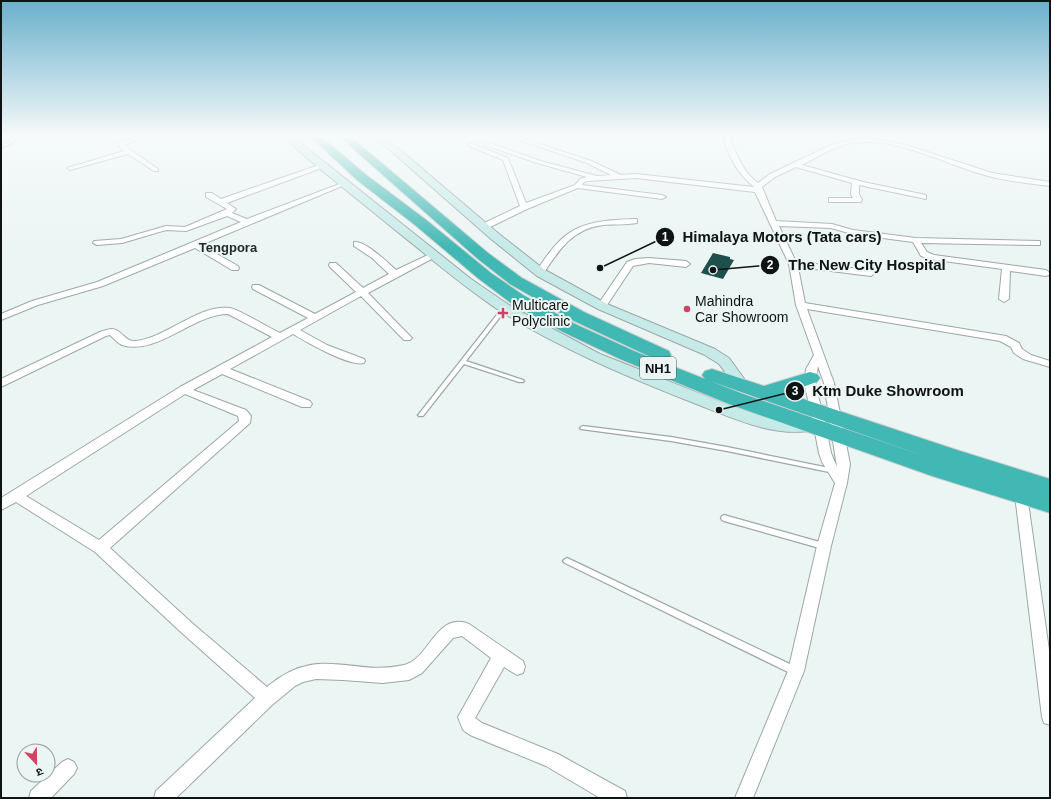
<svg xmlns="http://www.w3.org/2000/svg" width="1051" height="799" font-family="Arial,'Noto Sans Devanagari',sans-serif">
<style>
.building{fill:#1e4f4c}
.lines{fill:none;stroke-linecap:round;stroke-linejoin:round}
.lane-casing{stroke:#9da7a6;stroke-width:2.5}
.street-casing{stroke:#9da7a6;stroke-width:2}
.secondary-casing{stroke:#9da7a6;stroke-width:2}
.highway-casing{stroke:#cfd0d0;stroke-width:2}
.lane{fill:#fff;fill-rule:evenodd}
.street{fill:#fff;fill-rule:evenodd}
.secondary{fill:#c6eae8;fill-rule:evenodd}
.highway{fill:#41b8b3;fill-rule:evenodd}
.poi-dot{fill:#d14263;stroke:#ebf5f4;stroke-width:1.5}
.labels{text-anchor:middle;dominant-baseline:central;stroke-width:4;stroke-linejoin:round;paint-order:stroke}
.far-neighbourhood-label{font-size:13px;font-weight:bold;fill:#232b2a;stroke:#ebf5f4}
.shield{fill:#ebf5f4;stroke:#525756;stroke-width:1}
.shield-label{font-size:13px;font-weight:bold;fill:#101313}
.poi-label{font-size:14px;fill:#101313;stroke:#ebf5f4;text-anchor:start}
.leader{fill:none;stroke:#101313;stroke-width:1.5}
.callout-dot{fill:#101313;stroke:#ebf5f4;stroke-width:1.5}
.mark-label{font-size:12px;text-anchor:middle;font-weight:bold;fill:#fff}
.callout-label{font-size:15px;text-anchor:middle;font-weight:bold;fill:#101313;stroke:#ebf5f4;stroke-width:4;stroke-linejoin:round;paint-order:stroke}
</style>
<rect width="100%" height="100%" fill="#ebf5f4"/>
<path class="building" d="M713,253L730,257V259L734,260L723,279L701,273Z"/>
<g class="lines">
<g class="lane-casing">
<g id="lane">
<path d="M14,137H17L10,144L1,148V146L8,142Z"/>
<path d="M503,307H505L507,308L466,361L523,380L524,381L523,382H519L464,364L423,416H419L418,415L419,414Z"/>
<path d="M583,426L671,437L727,447L834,469H836L837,471L836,473H834L727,451L671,441L581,429L580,428L581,427Z"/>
<path d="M724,515L823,543L825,544L826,546L825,548L823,549L724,521L722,520L721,518L722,516Z"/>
<path d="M567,558L798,668L799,671L798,674L795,675L792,674L565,563L563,561L565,559Z"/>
</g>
</g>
<g class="street-casing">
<g id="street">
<path d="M136,137H144L124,145L158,169V171H154L128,154L70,170L67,168L124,151L118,146L120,142Z"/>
<path d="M511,137H519L591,161L621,175L636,174L754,187C738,174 728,156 723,137H729C737,154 742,171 758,183L770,174L831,145L854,139H871L906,145L992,173L1050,182V186C1027,183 1003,181 981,174C940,162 897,137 852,143C834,146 818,157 802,165L863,182L926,195V199L859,185V194L862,200L861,202H829V198H853L851,194L852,183L796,167L775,177L762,187L776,221L832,224L853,230L916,238L1040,241V245H1037L921,243L927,252L934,255L1046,270L1050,273L1049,275L1046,276L1010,271L1009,299L1004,302L999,299L1002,269L929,259L921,256L913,242L852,234L831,228L779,226L796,262L871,270L875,273L871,276L798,267L805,303L1006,336L1019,343L1022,349L1031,355L1050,361V367L1023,359L1014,353L1011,347L1000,341L807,309L834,383L850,464L847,483L831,546L804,671L753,798H735L788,671L817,546L835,483L822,462L819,453L811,412L805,387L806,369L814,355L796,305L789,264L755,192L636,178L588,181L584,182L582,185L662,195L666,197L662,199L578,188L527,209L486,229H480V225L520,206L503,160L469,146V144H473L508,158L526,203L575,185L580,179L587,177L537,163L485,145V143H489L541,161L597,176L611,175L587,163ZM818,366L824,383L837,467L831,453L823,412L815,387Z"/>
<path d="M322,164L324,165V167L227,203L236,209L232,213L247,219L342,183L347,184L201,245L238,266L239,268L238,270H232L195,248L103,286L38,305L1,320V314L32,301L97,282L241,222L227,216L186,231L166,230L122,243L97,245L93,243L94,241L121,239L166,226L185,227L227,209L206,197V193H212L221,199Z"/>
<path d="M634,219H637V223C626,225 614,224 603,225C572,229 559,250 543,274H537L536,272C565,226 581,221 634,219Z"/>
<path d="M354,242C365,240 388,263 396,270L430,254L433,253L437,256L368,293L410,336L412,338L410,340H404L361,296L300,330L327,345L364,359L365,361L364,363C350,367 306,342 293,334L230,369L310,401L312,404L310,407H302L222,374L193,390L246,410L251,416L250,423L110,548L192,623L267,687C319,643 351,677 404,665C429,660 436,611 469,624L523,661L525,667L523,673L517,675L504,667L475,718L482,723L558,754L625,791L627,798H600L546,766L470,735L463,730L458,717L491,658L462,636L453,638L422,673L409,680L383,683L343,680L316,679L303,682L295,686L272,705L176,798H154L156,791L255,698L182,633L95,552L16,502L1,510V498L180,387L272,337L228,314C193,314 157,356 122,345C118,343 114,339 110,335L106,336L1,387V379L100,332C103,331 108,329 112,329C121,329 125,342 135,341C167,338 198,304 230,308C240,310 269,328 280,333L308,318L253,289L252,287L253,285H259L315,314L356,292L330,267L329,265L330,263H336L363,288L389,274L372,258L354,246ZM185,394L238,416L239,421L99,540L26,496Z"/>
<path d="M649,258L686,261L690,264L686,267L649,263L633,266L605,308H599L597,306L627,262L635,259Z"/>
<path d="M1021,490L1026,491L1027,495L1050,657V725L1044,723L1042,717L1015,495L1016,491Z"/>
<path d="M68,759L74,762L77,768L74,774L51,798H29L31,791L62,762Z"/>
</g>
</g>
<g class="secondary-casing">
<g id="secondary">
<path d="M284,137H293L471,279L509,305L538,321L600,354L729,405L767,418L782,420L811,419L817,421L819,425L817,429C778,440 730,417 694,403C628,377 561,349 500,311C470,291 442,268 414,245C378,216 343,188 308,159Z"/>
<path d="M375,137H384L399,149L499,234L545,270L607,304L715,349L729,358L750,387L748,390C733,395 728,373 719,364C715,361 709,358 705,355L598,309L537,276L491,239Z"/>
</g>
</g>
<g class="highway-casing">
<g id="highway">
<path d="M311,137H322L365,174L425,219L491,273L523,295L575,324L634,351L705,379L702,375L705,371L712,369L764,386L810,372L817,374L820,378L817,382L785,393L957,450L1050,479V513L932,476L729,404L620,359L563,332L511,303L479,279L415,225L357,180ZM710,381L930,458L743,394Z"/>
<path d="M340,137H351L488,253L522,278L584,312L669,351L671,355L669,359L662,361L655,359L572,320L510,284L478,259Z"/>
</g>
</g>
<use href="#lane" class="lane"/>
<use href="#street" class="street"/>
<use href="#secondary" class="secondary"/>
<use href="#highway" class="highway"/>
</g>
<linearGradient id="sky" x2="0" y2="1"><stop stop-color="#69afcc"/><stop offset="0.55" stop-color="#f6fafa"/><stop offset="1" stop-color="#f6fafa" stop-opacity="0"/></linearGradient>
<rect width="1051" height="248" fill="url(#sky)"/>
<g class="poi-dot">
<circle cx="687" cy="309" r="4"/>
<path d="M501 307h4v4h4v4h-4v4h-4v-4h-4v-4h4z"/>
</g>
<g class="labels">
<g class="far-neighbourhood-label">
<text x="228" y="247">Tengpora</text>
</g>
<rect class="shield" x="640" y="357" width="36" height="22" rx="3"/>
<g class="shield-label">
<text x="658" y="368">NH1</text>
</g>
<g class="poi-label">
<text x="695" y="301">Mahindra<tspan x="695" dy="16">Car Showroom</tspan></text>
<text x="512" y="305">Multicare<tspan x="512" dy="16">Polyclinic</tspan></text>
</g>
</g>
<path class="leader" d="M600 268L665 237M713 270L770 265M719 410L795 391"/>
<g class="callout-dot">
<circle cx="600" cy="268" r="4"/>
<circle cx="713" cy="270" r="4"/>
<circle cx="719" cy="410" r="4"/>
<circle cx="665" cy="237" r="10"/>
<circle cx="770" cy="265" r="10"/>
<circle cx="795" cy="391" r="10"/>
</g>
<g class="mark-label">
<text x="665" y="241">1</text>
<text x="770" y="269">2</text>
<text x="795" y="395">3</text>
</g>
<g class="callout-label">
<text x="782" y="242">Himalaya Motors (Tata cars)</text>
<text x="867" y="270">The New City Hospital</text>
<text x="888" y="396">Ktm Duke Showroom</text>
</g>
<rect width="1051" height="799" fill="none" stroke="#101313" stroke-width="4"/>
<g transform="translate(36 763) rotate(158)"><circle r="19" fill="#ebf5f4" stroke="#939b9a"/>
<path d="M0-3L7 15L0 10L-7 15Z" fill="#d14263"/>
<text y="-6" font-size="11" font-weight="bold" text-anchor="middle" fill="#101313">उ</text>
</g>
</svg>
